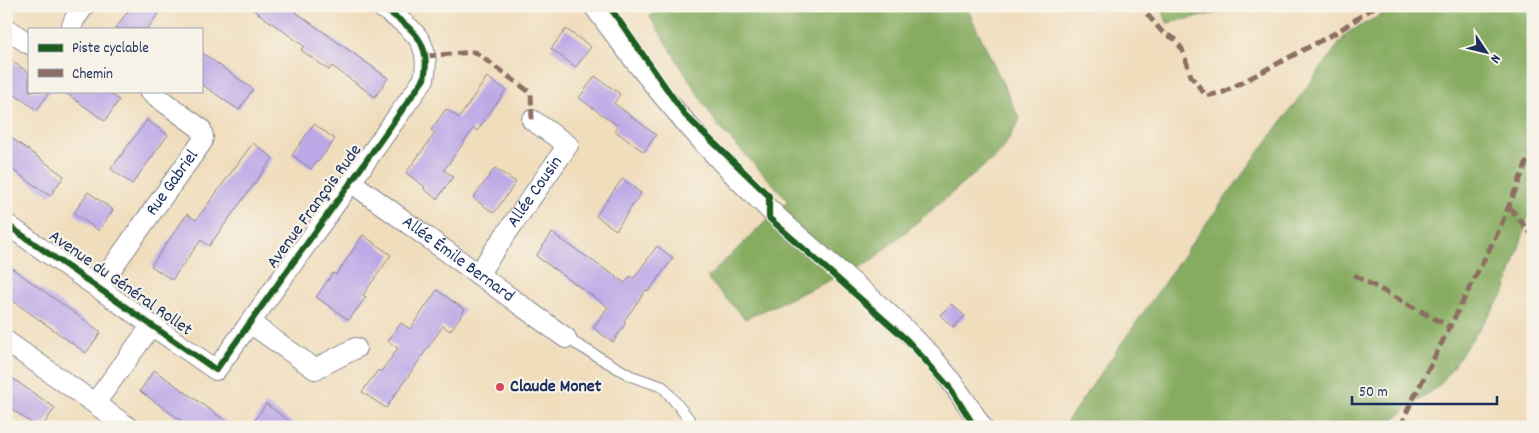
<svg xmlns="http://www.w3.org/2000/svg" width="1539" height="433" font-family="Dekko,sans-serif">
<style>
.forest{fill:#86ac61;stroke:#506e60}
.building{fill:#bda8e7}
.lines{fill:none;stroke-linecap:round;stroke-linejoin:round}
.service-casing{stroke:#86868d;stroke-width:12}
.minor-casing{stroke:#86868d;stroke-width:22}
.service{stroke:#fff;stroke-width:10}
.minor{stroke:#fff;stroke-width:20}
.quiet{stroke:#8d6e63;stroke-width:5;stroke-dasharray:10 5;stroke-linecap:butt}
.cycleway-casing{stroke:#f7f3e8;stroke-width:9}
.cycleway{stroke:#1b5e20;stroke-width:6}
.poi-dot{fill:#d1495b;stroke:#f7f3e8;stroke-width:2}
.labels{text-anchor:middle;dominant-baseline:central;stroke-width:4.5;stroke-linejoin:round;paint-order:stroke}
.street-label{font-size:18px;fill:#1b2f5e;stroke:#f7f3e8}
.poi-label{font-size:18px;font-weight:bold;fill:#1b2f5e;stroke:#f7f3e8;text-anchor:start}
</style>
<rect width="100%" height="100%" fill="#f7f3e8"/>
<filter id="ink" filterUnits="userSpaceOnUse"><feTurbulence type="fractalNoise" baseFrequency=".02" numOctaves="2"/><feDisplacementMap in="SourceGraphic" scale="10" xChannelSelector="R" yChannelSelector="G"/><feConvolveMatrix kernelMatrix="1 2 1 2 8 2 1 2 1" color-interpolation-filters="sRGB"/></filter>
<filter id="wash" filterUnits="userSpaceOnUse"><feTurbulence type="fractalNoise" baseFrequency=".0096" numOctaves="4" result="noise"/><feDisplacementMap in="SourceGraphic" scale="20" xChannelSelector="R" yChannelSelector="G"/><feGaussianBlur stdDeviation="1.12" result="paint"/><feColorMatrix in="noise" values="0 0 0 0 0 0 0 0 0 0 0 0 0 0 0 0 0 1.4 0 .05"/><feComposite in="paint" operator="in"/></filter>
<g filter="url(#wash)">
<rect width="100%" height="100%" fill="#f0ddbc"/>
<g class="forest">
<path d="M658,6H966L1020,120L1001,152L868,263L745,319L707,278L788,200L718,126L650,17Z"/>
<path d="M1161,6H1245L1243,8L1167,23Z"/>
<path d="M1398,6H1533V203L1505,292L1440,385L1383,427H1063L1197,236L1347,33Z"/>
</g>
<g id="blocks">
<g class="building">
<path d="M132,6H149L159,13L147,29H115Z"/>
<path d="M248,6H287L388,78L375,97L332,66L329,70L301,50L304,46Z"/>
<path d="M566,29L591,47L576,67L551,49Z"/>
<path d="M201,52L253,89L239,110L201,84Z"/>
<path d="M6,57L29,73V91H50L37,110L6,89Z"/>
<path d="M595,76L620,94L614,103L656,135L644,152L615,131L618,126L579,98Z"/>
<path d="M487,77L506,90L477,131L474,128L444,170L453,177L437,199L424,189L425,187L406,173L435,133L431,130L446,109L459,118Z"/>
<path d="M63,91H107L119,100L105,121Z"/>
<path d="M147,120L168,135L132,184L111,169Z"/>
<path d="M314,124L335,139L318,162L317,161L311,169L292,155Z"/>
<path d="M6,134L64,176L50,196L6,165Z"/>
<path d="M253,143L273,158L209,246L201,240L172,280L151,266L187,214L196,220Z"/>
<path d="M495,168L516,182L494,213L473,198Z"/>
<path d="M622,179L641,193L616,230L596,216Z"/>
<path d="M88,192L113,210L99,231L74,213Z"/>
<path d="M552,233L625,283L630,276L634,278L657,246L673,258L649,291L646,290L624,321L626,323L613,342L593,328L608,307L536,256Z"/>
<path d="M363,235L391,255L363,295L366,297L349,320L316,297L333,273L336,275Z"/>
<path d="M6,264L101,332L86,353L6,296Z"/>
<path d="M437,290L465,310L450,331L443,326L386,408L362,392L378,370L381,372L398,348L388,341L401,323L410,329Z"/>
<path d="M952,304L965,316L953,328L940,315Z"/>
<path d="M154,370L181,389L234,427H190L140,391Z"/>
<path d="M6,374L55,408L42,427H37L6,405Z"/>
<path d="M266,404L298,427H250Z"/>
</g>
</g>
</g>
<g filter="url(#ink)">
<use href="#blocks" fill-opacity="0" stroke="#86868d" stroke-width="1"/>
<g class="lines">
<g class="service-casing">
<path id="service" d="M566,338L631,376L663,387L690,420V427"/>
</g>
<g class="minor-casing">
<g id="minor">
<path d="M594,6C647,80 705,150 772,212C825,263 888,306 936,362C953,382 968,405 982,427"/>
<path d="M6,28L29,44"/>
<path d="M71,29L74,20L84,6"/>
<path id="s1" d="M351,182L566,338"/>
<path d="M6,224L216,370L351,182L424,79C433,39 408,26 380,6"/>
<path id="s2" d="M478,274L568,145L532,120"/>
<path id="s3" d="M98,287L202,142L203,137L201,129L149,91"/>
<path d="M250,323L315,369L356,348"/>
<path d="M6,341L128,427"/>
<path d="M95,403L152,325"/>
</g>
</g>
<use href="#service" class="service"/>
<use href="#minor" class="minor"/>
<g class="quiet">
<path d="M1147,14L1163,33L1175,39L1182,49L1191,76L1206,96L1224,92L1337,32L1376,6"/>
<path d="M426,56L475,52L531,93L532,120"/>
<path d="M1509,207L1533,236"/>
<path d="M1354,275L1450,327"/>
<path d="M1401,427L1407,411L1499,230L1533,147"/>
</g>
<g class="cycleway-casing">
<g id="cycleway">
<path d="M609,6L685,115L769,196V218L907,340L950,388L975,427"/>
<path d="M6,224L216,370L351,182L424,79C433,39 408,26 380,6"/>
</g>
</g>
<use href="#cycleway" class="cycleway"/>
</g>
</g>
<circle class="poi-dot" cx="500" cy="387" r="5"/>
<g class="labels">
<g class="street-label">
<text stroke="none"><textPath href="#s3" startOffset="128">Rue Gabriel</textPath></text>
<text stroke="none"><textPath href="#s2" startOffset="100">Allée Cousin</textPath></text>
<text transform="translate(315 207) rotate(-54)">Avenue François Rude</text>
<text stroke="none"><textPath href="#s1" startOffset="132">Allée Émile Bernard</textPath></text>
<text transform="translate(120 284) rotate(35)">Avenue du Général Rollet</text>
</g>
<g class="poi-label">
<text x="510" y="387">Claude Monet</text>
</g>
</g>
<rect width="1539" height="433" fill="none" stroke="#f7f3e8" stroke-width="25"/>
<rect x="28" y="28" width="175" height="65" fill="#f7f3e8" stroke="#9fa5b1"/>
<rect x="38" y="44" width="25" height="8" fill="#1b5e20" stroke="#9fa5b1"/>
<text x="72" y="52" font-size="15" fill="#1b2f5e">Piste cyclable</text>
<rect x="38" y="69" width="25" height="8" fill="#8d6e63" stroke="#9fa5b1"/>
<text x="72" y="78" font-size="15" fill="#1b2f5e">Chemin</text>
<g transform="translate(1486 52) rotate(125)" stroke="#f7f3e8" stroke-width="4" paint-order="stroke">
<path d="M0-4L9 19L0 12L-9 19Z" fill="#1b2f5e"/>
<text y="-8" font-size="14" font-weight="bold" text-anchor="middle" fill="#1b2f5e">N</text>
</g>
<path d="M1352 396v8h145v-8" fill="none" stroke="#1b2f5e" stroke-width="2.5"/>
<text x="1359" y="396" font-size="15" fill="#1b2f5e" stroke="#f7f3e8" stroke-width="4" paint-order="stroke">50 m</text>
</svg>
